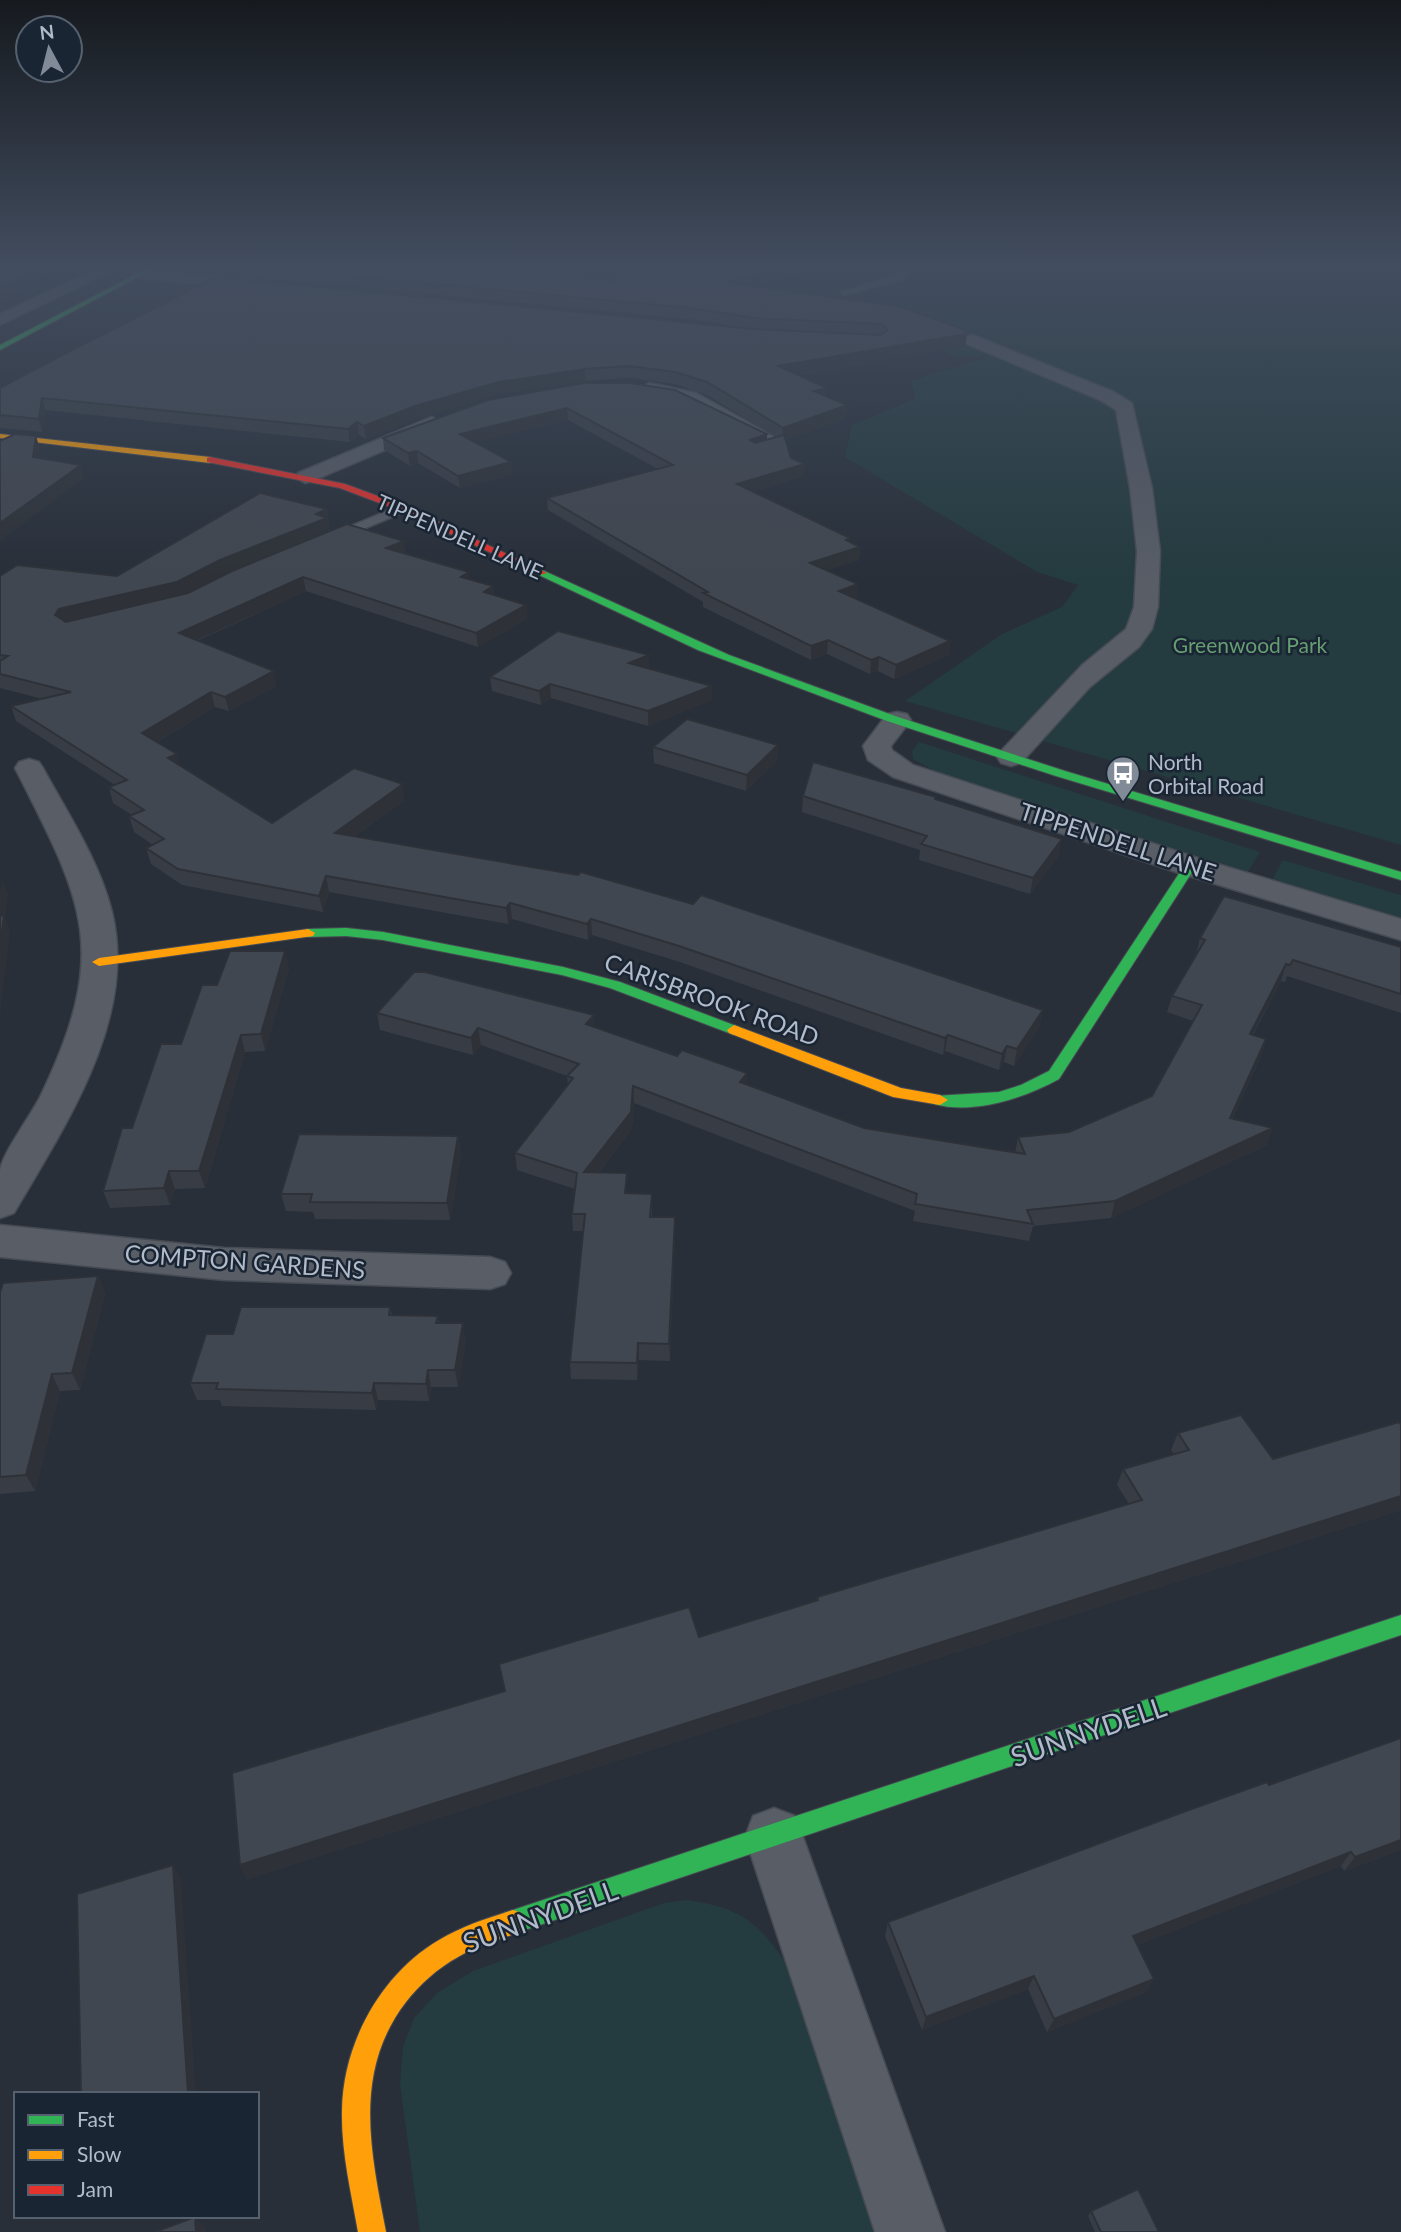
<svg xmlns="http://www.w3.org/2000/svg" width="1401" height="2232" font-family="Lato,sans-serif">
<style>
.green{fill:#243b3f}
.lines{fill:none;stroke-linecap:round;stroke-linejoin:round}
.lane-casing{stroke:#464b53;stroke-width:3}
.street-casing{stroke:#464b53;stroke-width:3}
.fast-casing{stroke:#464b53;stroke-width:2}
.slow-casing{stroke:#464b53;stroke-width:2}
.jam-casing{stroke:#464b53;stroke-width:2}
.lane{fill:#585d66;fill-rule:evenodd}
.street{fill:#585d66;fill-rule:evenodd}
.fast{fill:#30b455;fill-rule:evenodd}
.slow{fill:#ff9f0a;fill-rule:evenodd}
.jam{fill:#e5322d;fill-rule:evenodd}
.wall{fill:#383d45}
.shaded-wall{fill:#2e3238}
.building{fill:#414750;stroke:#2e3238;stroke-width:2}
.labels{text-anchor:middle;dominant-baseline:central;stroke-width:5;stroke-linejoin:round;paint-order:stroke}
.far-street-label{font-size:21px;fill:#b1bbca;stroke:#1a2534}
.far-park-label{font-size:21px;fill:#669e72;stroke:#1a2534}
.far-poi-label{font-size:21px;fill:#b1bbca;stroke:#1a2534;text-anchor:start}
.street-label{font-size:24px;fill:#b1bbca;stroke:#1a2534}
.near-street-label{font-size:28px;fill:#b1bbca;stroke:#1a2534}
</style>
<rect width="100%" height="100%" fill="#282f39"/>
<g class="green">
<path d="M967,266H1401V845L905,701L1002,634L1062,607L1078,585L1037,572L845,457L852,425L913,400L915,396L911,381L990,356H953L898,328L836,306Z"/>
<path d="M919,742L1260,852L1248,872L944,776L913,759L912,751Z"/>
<path d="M1283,860L1401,895V920L1272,880Z"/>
<path d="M686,1900C737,1907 756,1919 785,1962L874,2232H420L400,2084L403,2047L414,2018L437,1993L473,1971L664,1903Z"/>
</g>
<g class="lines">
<g class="lane-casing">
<g id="lane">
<path d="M894,266H904L908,271L901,280L845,295L840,292L895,276L898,271Z"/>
<path d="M399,506L411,509L332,542L327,543L320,539Z"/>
</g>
</g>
<g class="street-casing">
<g id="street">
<path d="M103,266H122L0,325V314Z"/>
<path d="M138,269L259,281L267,286L259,291L133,277V271Z"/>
<path d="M973,335L1114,392L1132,403L1152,488L1160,551L1158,607L1152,629L1139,647L1090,687L1021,763L1011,766L1001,763L997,757L1001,751L1082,665L1126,629L1134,607L1137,551L1130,488L1116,410L1100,400L967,344L964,340L967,336Z"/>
<path d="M649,383L696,393L780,440L777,444H763L683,401L642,393L640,389Z"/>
<path d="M432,417L442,423L439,427L312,481L305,483L295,477L298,473Z"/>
<path d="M897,712L907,714L911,720L891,746L892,750L913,765L1201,859L1401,919V940L1179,873L893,777L868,760L863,746L887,714Z"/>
<path d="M29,759L39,762L43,768C68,814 99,860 112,912C138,1018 65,1126 14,1213L0,1218C0,1203 0,1184 0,1170C3,1152 32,1114 41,1095C111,949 83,902 15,768L19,762Z"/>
<path d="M0,1225L224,1248L490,1257L505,1262L511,1273L505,1284L490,1289L224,1280L0,1257Z"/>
<path d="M774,1808L795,1816L803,1837L945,2232H875L745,1837L753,1816Z"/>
</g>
</g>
<g class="fast-casing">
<g id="fast">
<path d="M152,266H159L0,350V345Z"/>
<path d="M542,570L729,655L895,716L1065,771L1401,872V880L1056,776L887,721L698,650L539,575L537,573Z"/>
<path d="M1190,862L1196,866L1059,1079C1024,1098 975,1115 934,1104L932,1100L934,1096L999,1092L1021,1085L1049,1071L1184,866Z"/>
<path d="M346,928L383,932L563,967L620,982L739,1027L741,1030L734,1035L729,1033L610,988L562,975L383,940L346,936L308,937L301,933L308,929Z"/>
<path d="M1401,1615V1635L513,1934L504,1931L501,1922L504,1913L513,1910Z"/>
</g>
</g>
<g class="slow-casing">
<g id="slow">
<path d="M0,434L210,457L214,460L210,463L0,438Z"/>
<path d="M308,929L315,933L313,936L99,966L92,962L99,958Z"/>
<path d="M734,1025L901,1088L940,1095L948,1100L940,1105L893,1097L729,1033L727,1030Z"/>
<path d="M513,1910L522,1913L525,1922L522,1931C500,1940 478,1945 458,1957C438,1968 420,1984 406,2002C352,2072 371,2153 386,2232H358C351,2192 341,2151 342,2110C343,2043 381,1974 439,1940C462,1926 488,1918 513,1910Z"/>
</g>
</g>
<g class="jam-casing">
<path id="jam" d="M210,457L345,484L407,507L547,573L539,575L401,511L340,488L207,462V458Z"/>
</g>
<use href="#lane" class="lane"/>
<use href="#street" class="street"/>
<use href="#fast" class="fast"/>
<use href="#slow" class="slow"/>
<use href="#jam" class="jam"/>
</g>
<g class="wall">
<path d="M240,266L616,281L634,266H833L752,286L965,346L798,375L827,396L847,405L846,418L785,440L791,458L805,464L804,476L753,492L860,547L859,560L827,570L858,584L857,598H855L950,641L949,655L894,679L878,671L870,674L827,654L811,660L703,607V602L548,510L547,498L658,469L568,420L475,442L511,462L512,475L460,488L418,463L410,466L384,450L383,438L584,383L767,440L776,437L707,395L675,384L630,378L586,381L500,394L417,419L366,439L359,435L350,442L45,410L42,432L0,428V388L747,328L690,319L242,276Z"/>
<path d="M327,509L330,531L223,574L184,594L406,554L469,572V579L493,586L494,595L526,605L527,619L478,647L306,591L197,641L277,686L229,711L215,707L157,742L180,766L272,823L405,800L355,836L1043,1010L1039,1027L1014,1066L1004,1062L999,1070L945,1051L943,1055L680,962L592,935L588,940L512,919L508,924L329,892L323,912L182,885L151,864L146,848L153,845L134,832L129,816L132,815L113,803L109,787L115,785L16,721L11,706L43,699L0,688V576H117Z"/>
<path d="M650,669L712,700L648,726L551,698L541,705L492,691L490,677Z"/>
<path d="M778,745L777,761L746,791L654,763L653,747Z"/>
<path d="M803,796L936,797V799L1059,855L1030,894L919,860L920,850L802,812Z"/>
<path d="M1200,938L1401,947V1013L1287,976L1285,982L1281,981L1253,1035L1266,1039L1261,1056L1232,1119L1267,1145L1111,1218L1033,1226L1029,1241L913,1221L915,1211L634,1103L632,1129L598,1173L627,1193L652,1194V1217H675V1234L670,1361L639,1360L637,1380L571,1379L570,1362L583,1231H573L572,1214L575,1189L517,1170L515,1153L568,1085L567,1076L481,1045L473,1055L380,1030L377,1013L594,1015V1027L864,1128L1015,1153L1018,1137L1069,1132L1152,1096L1193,1021L1167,1012L1172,996L1196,955Z"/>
<path d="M289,968L265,1051L245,1052L205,1188L175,1189L170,1205L110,1208L103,1191L181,1044L217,985Z"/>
<path d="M458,1136L461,1154L450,1220L315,1219L313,1212L286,1211L281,1194Z"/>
<path d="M98,1276L105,1293L80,1390L60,1391L35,1491L0,1494V1292Z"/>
<path d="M390,1307L392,1315L438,1316L439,1323L466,1340L458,1387H431L429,1401L378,1400L376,1410L222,1406L220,1400H197L190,1383L233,1334Z"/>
<path d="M1401,1425V1510L247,1879L240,1865L699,1637L816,1601L817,1597L1129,1504L1117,1485L1123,1469L1174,1454L1171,1450L1178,1433L1273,1459Z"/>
<path d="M1269,1785L1401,1850L1344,1871L1341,1866L1137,1945L1147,1992L1047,2032L1028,1989L922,2030L885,1936L888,1922Z"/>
<path d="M1091,2211L1159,2232H1095L1088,2216Z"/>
</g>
<g class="shaded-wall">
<path d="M45,266H68L0,298V286Z"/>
<path d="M791,266H833L724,293V282Z"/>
<path d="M967,334L965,346L778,378V366Z"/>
<path d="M585,369L586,381L500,394L417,419L366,439L364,426L415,406L499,382Z"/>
<path d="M827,388L826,400L814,391Z"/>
<path d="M42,398L45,410L42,432L39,419Z"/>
<path d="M847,405L846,418L782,441L783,428Z"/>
<path d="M567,408L568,420L461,446L460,434Z"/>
<path d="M357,422L359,435L350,442L348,429Z"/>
<path d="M767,434V446L750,440Z"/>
<path d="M36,436L40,449L37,471L33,457Z"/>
<path d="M417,451L418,463L410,466L408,453Z"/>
<path d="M511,462L512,475L460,488L458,476Z"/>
<path d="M805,464L804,476L737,497V484Z"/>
<path d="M81,465L84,478L0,541V523Z"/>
<path d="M327,509L330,531L223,574L180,596L63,623L55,615L59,609L220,560Z"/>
<path d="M850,538L849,550L860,547L859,560L809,576L810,563L846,540Z"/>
<path d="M404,541L406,554L386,548Z"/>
<path d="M469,572L470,586L461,577Z"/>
<path d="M303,577L306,591L182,647L179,633Z"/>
<path d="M858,584L857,598L838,605L839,591Z"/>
<path d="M493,586L495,600L484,592Z"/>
<path d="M526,605L527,619L478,647L476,633Z"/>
<path d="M828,640L827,654L811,660V646Z"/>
<path d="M950,641L949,655L894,679L896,665Z"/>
<path d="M649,655L650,669L629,663Z"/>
<path d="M879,657L878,671L870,674L871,660Z"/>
<path d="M274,671L277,686L229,711L225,697Z"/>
<path d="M550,684L551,698L541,705L539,691Z"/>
<path d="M712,686V700L648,726V711Z"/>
<path d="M211,692L215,707L146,748L142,733Z"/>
<path d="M778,745L777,761L746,791L747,775Z"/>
<path d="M177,754L181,769L168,758Z"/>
<path d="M403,784L405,800L338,848L335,833Z"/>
<path d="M1062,839L1059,855L1030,894L1033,878Z"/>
<path d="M326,876L329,892L323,912L319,896Z"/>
<path d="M2,879L8,895L5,917L10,932L0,1016V891Z"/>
<path d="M510,903L512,919L508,924L506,908Z"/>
<path d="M591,919L592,935L588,940L587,924Z"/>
<path d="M285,951L289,968L265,1051L261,1034Z"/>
<path d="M1286,964L1281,981L1244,1050L1250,1034Z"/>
<path d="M1043,1010L1039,1027L1014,1066L1017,1049Z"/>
<path d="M594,1015L595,1032L586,1024Z"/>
<path d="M478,1028L481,1045L473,1055L471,1038Z"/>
<path d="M241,1035L245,1052L205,1188L199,1171Z"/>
<path d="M948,1035L945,1051L943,1055L945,1038Z"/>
<path d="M1266,1039L1261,1056L1224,1135L1230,1118Z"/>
<path d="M1007,1046L1004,1062L999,1070L1002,1054Z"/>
<path d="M747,1073V1090L740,1082Z"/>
<path d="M633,1086L634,1103L632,1129L585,1189L584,1172Z"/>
<path d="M1273,1128L1267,1145L1111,1218L1115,1201Z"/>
<path d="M458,1136L461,1154L450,1220L447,1203Z"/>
<path d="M169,1171L175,1189L170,1205L164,1188Z"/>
<path d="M675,1217V1234L670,1361L669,1344Z"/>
<path d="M98,1276L105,1293L80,1390L72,1373Z"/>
<path d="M463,1323L466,1340L458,1387L455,1370Z"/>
<path d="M638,1343L639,1360L637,1380V1363Z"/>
<path d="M428,1370L431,1387L429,1401L426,1384Z"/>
<path d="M52,1374L60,1391L35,1491L26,1475Z"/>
<path d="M374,1383L378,1400L376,1410L372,1393Z"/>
<path d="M1401,1496V1510L247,1879L240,1865Z"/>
<path d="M1401,1840V1850L1344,1871L1355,1857Z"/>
<path d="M1351,1852L1341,1866L1126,1950L1133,1936Z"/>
<path d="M173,1865L181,1879L196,2094H188Z"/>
<path d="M1034,1976L1028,1989L922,2030L926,2017Z"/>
<path d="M1154,1979L1147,1992L1047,2032L1054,2019Z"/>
<path d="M195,2217L205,2227V2232H196Z"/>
</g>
<g class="building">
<path d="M0,266H45L0,286Z"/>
<path d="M240,266H446L616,281L634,266H791L724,282L897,306L963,329L967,334L778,366L827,388L814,391L847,405L783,428L707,382L675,372L629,366L585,369L499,382L415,406L364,426L357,422L348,429L42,398L39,419L0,415V388L49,362L216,277L753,329L881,335L888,330L881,324L753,318L690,308Z"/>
<path d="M584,383H630L675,390L767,434L750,440L755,443L784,435L791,458L805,464L737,484L850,538L846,540L860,547L810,563L858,584L839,591L950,641L896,665L879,657L871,660L828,640L811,646L703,593L708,592L547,498L673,465L567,408L460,434L511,462L458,476L417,451L408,453L383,438L488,400Z"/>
<path d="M15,434L36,436L33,457L81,465L0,523V441Z"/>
<path d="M260,493L327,509L316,514L327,518L220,560L177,582L59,609L55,615L66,622L188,593L232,571L347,524L404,541L386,548L469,572L461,577L493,586L484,592L526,605L476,633L303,577L179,633L274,671L225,697L211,692L142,733L177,754L168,758L272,823L354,768L403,784L335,833L578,875L581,872L693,904L701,895L1043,1010L1017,1049L1007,1046L1002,1054L948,1035L945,1038L679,946L591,919L587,924L510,903L506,908L326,876L319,896L178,869L146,848L164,839L129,816L144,810L109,787L127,780L11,706L71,692L0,674V661L8,656L0,655V576L17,565L117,576Z"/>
<path d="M558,631L649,655L629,663L712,686L648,711L550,684L539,691L490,677Z"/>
<path d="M687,719L778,745L747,775L653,747Z"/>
<path d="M813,762L936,797L935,799L1062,839L1033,878L921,844L927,836L803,796Z"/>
<path d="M1224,896L1401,947V994L1293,960L1290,965L1286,964L1250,1034L1266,1039L1230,1118L1273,1128L1115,1201L1027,1210L1033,1224L915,1204L917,1194L633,1086L631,1112L584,1172L627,1173L625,1193L652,1194L650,1217H675L669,1344L638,1343L637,1363L570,1362L585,1214H572L577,1173L515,1153L573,1078L567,1076L579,1064L478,1028L471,1038L377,1013L414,972H425L594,1015L586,1024L677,1056L682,1050L747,1073L740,1082L864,1128L1025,1154L1018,1137L1069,1132L1152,1096L1202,1005L1172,996L1205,940L1200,938Z"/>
<path d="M4,915L0,947V916Z"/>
<path d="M230,951H285L261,1034L241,1035L199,1171H169L164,1188L103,1191L122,1128H132L161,1044H181L202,985H217Z"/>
<path d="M299,1134L458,1136L447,1203L310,1202L312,1194H281Z"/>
<path d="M98,1276L72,1373L52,1374L26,1475L0,1477V1292L3,1283Z"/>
<path d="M241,1307H390L389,1315L438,1316L436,1323H463L455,1370H428L426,1384L374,1383L372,1393L216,1389L218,1383H190L206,1334H233Z"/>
<path d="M1241,1415L1273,1459L1399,1422L1401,1425V1496L240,1865L232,1773L505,1691L499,1664L689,1607L699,1637L818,1600L817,1597L1142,1500L1123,1469L1189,1450L1178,1433Z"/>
<path d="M1401,1738V1840L1355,1857L1351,1852L1133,1936L1154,1979L1054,2019L1034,1976L926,2017L888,1922L1186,1811L1267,1782L1269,1785Z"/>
<path d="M173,1865L188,2094H81L77,1894Z"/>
<path d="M1138,2189L1159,2232H1101L1091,2211Z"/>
<path d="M195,2217L196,2232H155Z"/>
</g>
<linearGradient id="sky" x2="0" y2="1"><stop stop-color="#161a1f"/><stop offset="0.46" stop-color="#424d5f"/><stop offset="1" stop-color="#424d5f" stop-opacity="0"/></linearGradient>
<rect width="1401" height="578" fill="url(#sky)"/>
<defs>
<g id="bus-pin" transform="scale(1.75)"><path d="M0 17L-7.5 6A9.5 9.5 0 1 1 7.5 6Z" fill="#818a97" stroke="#1a2534"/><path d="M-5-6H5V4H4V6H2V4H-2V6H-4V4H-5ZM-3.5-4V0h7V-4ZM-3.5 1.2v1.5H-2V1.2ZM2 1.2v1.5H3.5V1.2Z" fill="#fff"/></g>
</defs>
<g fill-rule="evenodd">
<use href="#bus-pin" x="1123" y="773"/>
</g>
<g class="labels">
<g class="far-street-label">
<text transform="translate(460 536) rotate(24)">TIPPENDELL LANE</text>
</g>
<g class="far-park-label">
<text x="1250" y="644">Greenwood Park</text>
</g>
<g class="far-poi-label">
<text x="1148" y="761">North<tspan x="1148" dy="24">Orbital Road</tspan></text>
</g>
<g class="street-label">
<text transform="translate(1118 841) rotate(18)">TIPPENDELL LANE</text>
<text transform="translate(712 999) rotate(20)">CARISBROOK ROAD</text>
<text transform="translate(245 1261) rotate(4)">COMPTON GARDENS</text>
</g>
<g class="near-street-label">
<text transform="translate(1088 1731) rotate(-19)">SUNNYDELL</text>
<text transform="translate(540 1916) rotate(-20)">SUNNYDELL</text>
</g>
</g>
<rect x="14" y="2092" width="245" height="126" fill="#1a2534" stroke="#566170" stroke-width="2"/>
<rect x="28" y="2115" width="35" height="10" fill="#30b455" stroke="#566170" stroke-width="2"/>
<text x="77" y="2127" font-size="21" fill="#b1bbca">Fast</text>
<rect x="28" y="2150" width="35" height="10" fill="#ff9f0a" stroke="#566170" stroke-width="2"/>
<text x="77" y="2162" font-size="21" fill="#b1bbca">Slow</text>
<rect x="28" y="2185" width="35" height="10" fill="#e5322d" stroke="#566170" stroke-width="2"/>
<text x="77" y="2197" font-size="21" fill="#b1bbca">Jam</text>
<g transform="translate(49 49) rotate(353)"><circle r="33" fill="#1a2534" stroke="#566170" stroke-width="2"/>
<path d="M0-5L12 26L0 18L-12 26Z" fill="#818a97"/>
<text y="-10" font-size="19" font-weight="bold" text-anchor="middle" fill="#b1bbca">N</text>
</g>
</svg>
